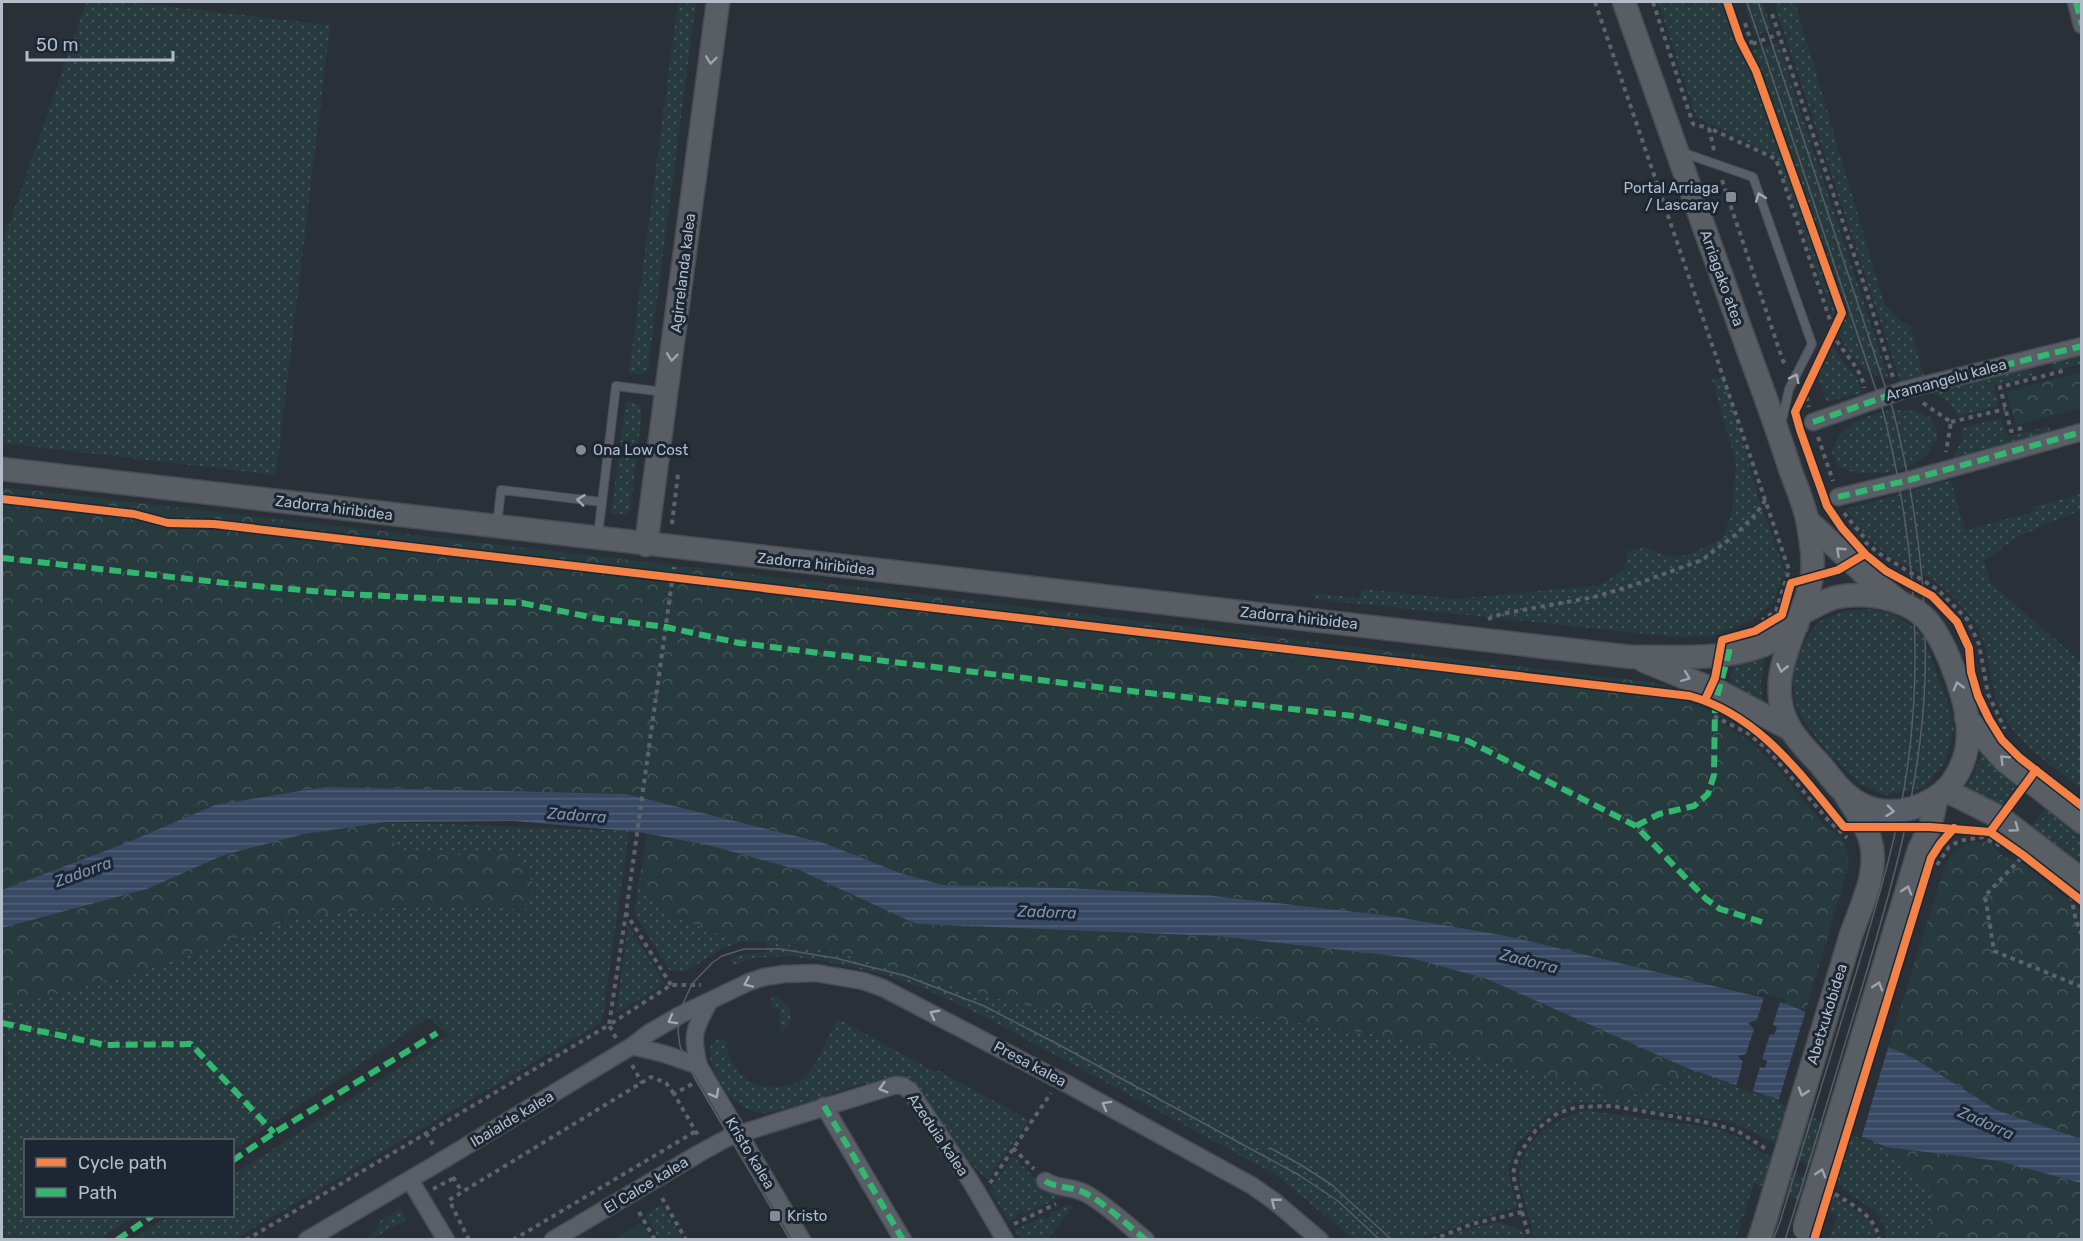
<svg xmlns="http://www.w3.org/2000/svg" width="2083" height="1241" font-family="Rubik,sans-serif">
<style>
.grass{fill:url(#grass-dots)}
.forest{fill:url(#forest-crowns)}
.pitch{fill:#273a3e}
.water{fill:url(#water-rules)}
.pier{fill:#2a3038}
.lines{fill:none;stroke-linecap:round;stroke-linejoin:round}
.lane-casing{stroke:#484c53;stroke-width:10}
.street-casing{stroke:#484c53;stroke-width:19}
.secondary-casing{stroke:#484c53;stroke-width:25}
.path{stroke:#5d636a;stroke-width:4;stroke-dasharray:4.5 4.5;stroke-linecap:butt}
.lane{stroke:#5a5e66;stroke-width:8}
.street{stroke:#5a5e66;stroke-width:16}
.secondary{stroke:#595d64;stroke-width:22}
.tram{stroke:#595d64;stroke-width:1.5}
.secondary-bridge-casing{stroke:#484c53;stroke-width:25;stroke-linecap:butt}
.secondary-bridge{stroke:#595d64;stroke-width:22}
.quiet{stroke:#33b770;stroke-width:6;stroke-dasharray:12 6;stroke-linecap:butt}
.cycleway-casing{stroke:#1d2633;stroke-width:11}
.cycleway{stroke:#f48246;stroke-width:8}
.oneway{stroke:#9da4b0}
.oneway2{stroke:#a2a9b5}
.poi-dot{fill:#848b96;stroke:#1d2633;stroke-width:2}
.labels{text-anchor:middle;dominant-baseline:central;stroke-width:6;stroke-linejoin:round;paint-order:stroke}
.poi-label{font-size:15px;fill:#b4bcc9;stroke:#1d2633;text-anchor:start}
.street-label{font-size:15px;fill:#b4bcc9;stroke:#1d2633}
.water-label{font-size:16px;font-style:italic;fill:#7c92b1;stroke:#1d2633}
</style>
<defs>
<pattern id="grass-dots" width="8" height="8" patternUnits="userSpaceOnUse" patternTransform="scale(1.5)"><rect width="8" height="8" fill="#273a3e"/><path d="M2 2h.1M6 6h.1" fill="none" stroke="#445559" stroke-width="1.8" stroke-linecap="round"/></pattern>
<pattern id="forest-crowns" width="20" height="18" patternUnits="userSpaceOnUse" patternTransform="scale(1.5)"><rect width="20" height="18" fill="#273a3e"/><path d="M2 6a3 3 0 1 1 6 0M12 15a3 3 0 1 1 6 0" fill="none" stroke="#445559"/></pattern>
<pattern id="water-rules" width="6" height="5" patternUnits="userSpaceOnUse" patternTransform="scale(1.5)"><rect width="6" height="5" fill="#384963"/><path d="M0 2.5h6" fill="none" stroke="#526178"/></pattern>
</defs>
<rect width="100%" height="100%" fill="#2a3038"/>
<g class="grass">
<path d="M86,2H127L330,25L276,475L2,443V245Z"/>
<path d="M678,2H696L648,369L641,374L629,373Z"/>
<path d="M1658,2H1725L1739,42L1747,56L1835,312L1833,316L1776,156L1696,117Z"/>
<path d="M1744,2H1762L1772,29L1755,35Z"/>
<path d="M1774,2H1795L1884,303L1897,318L1910,326L1924,377L1901,383Z"/>
<path d="M1778,43L1889,379C1860,372 1850,357 1838,332L1845,314L1752,51Z"/>
<path d="M1832,346L1844,363L1857,377L1862,393L1826,402L1818,375Z"/>
<path d="M2081,353V364L2053,371L2050,361Z"/>
<path d="M2031,367L2033,375L1993,386L1999,406L1959,416L1948,402L1932,393Z"/>
<path d="M1724,377L1758,496L1785,572L1773,603L1757,616L1738,626L1710,637H1676L1313,599V593L1358,598L1363,589L1456,599L1601,585L1624,569L1628,551L1647,547C1679,566 1693,552 1723,538L1732,510L1736,464L1712,379Z"/>
<path d="M626,402L638,404L642,413L630,510L627,514H611Z"/>
<path d="M1893,410L1914,411L1931,418L1938,433C1932,472 1867,483 1838,466L1832,452C1838,425 1868,414 1893,410Z"/>
<path d="M2001,418L2007,437L2049,426L2051,435L1950,462L1961,442L1962,428Z"/>
<path d="M1951,480L1965,530L2033,512L2032,507L2081,494V510L2019,536L1984,561L1991,583L2081,662V788C2054,768 2011,739 1998,705C1988,678 1991,643 1972,619C1960,603 1946,588 1929,578C1915,569 1899,563 1885,553C1869,541 1857,525 1846,509Z"/>
<path d="M1869,609L1894,614L1921,633L1930,653L1939,681L1948,702L1954,728L1944,764L1922,788L1885,795L1862,785L1844,769L1827,751L1805,723L1797,709L1792,682L1795,658L1805,640L1820,621L1845,611Z"/>
<path d="M1766,654L1761,681L1762,705L1729,685L1735,662Z"/>
<path d="M1982,751L2019,784L2001,808L1964,789L1974,775Z"/>
<path d="M2046,806L2081,834V870L2029,830Z"/>
<path d="M386,822L629,831L602,1022L235,1239H132L169,1216H232L233,1175L449,1035L429,1018L233,1150L232,1140H26V1216H135L99,1239L2,1240V1089L8,1060L2,1041V1008L152,968L298,917L430,904L525,909L455,855L398,852Z"/>
<path d="M640,876L645,894L664,913L741,942L723,948L687,971H670L634,913Z"/>
<path d="M628,925L665,984L616,1013Z"/>
<path d="M767,941L835,952L1017,1004L1069,1009L1254,1016L1398,1038L1580,1083L1619,1099L1668,1083L1687,1068L1780,1100L1886,1147L1932,1188L2035,1239H1886L1885,1229L1877,1213L1845,1190L1767,1139L1732,1122L1613,1104L1576,1102L1546,1116L1516,1145L1508,1171L1517,1207L1418,1239H1353L1275,1174L983,1016L930,991L886,975L819,960L788,956L767,957L750,959L734,965L729,960L743,954L766,952Z"/>
<path d="M771,996C789,1000 795,1012 788,1028L777,1035L780,1032L779,1008L772,1009Z"/>
<path d="M838,1019L935,1072L939,1071L1029,1120L988,1179L982,1175L895,1078C884,1079 874,1086 863,1083C837,1091 780,1117 756,1112C747,1110 738,1104 732,1098C722,1086 696,1047 719,1039L726,1040C727,1070 754,1093 783,1086C789,1085 796,1084 801,1080C818,1066 827,1038 838,1019Z"/>
<path d="M1585,1110L1714,1128L1738,1137L1854,1209L1873,1225L1875,1239H1830L1837,1215L1754,1183L1736,1239H1535C1531,1224 1519,1189 1519,1175C1520,1140 1554,1119 1585,1110Z"/>
<path d="M1013,1156L1046,1190L1062,1197L1024,1214L1023,1212L1016,1215L1017,1218L1009,1221L990,1190Z"/>
<path d="M662,1205L682,1239H659L645,1214Z"/>
<path d="M1066,1205L1073,1206L1048,1239H1021L1015,1230L1043,1216L1045,1219L1051,1216V1213Z"/>
<path d="M400,1209L406,1220L371,1239L380,1221Z"/>
<path d="M1498,1222L1522,1230L1526,1239H1443L1467,1229Z"/>
</g>
<g class="forest">
<path d="M2081,372V408L2016,425L2007,392Z"/>
<path d="M2,487L666,564L1656,683L1685,691L1693,704L1706,709L1734,732C1758,739 1807,805 1826,827C1846,840 1846,840 1849,864L1806,1010L1759,995L1642,969L1507,936L1391,916L1229,897L1066,888L943,885L900,873L824,843L626,794L325,787L215,805L126,843L2,890Z"/>
<path d="M386,822L398,852L455,855L517,853L534,885L525,910L430,904L298,917L152,968L2,1008V928L147,889L224,855L304,834Z"/>
<path d="M647,834L708,845L799,870L916,924L1216,936L1411,958L1487,979L1687,1068L1668,1083L1619,1099L1580,1083L1398,1038L1254,1016L1069,1009L1017,1004L835,952L779,942H741L664,913L645,894L640,876Z"/>
<path d="M1969,842H1989L2003,856L2024,864L2081,910V1239H1920L1931,1213L1932,1188L1886,1147L1888,1047L1945,866L1954,852Z"/>
</g>
<path class="pitch" d="M641,1223L651,1239H614Z"/>
<path class="water" d="M325,787L626,794L824,843L900,873L943,885L1066,888L1214,896L1391,916L1507,936L1785,1003L1914,1058L1996,1110L2081,1139V1183L1999,1161L1886,1147L1780,1100L1687,1068L1487,979L1411,958L1216,936L916,924L799,870L708,845L638,832L515,821L386,822L304,834L224,855L147,889L2,928V890L126,843L215,805Z"/>
<g class="pier">
<path d="M1760,992L1786,1000L1785,1003L1780,1002L1773,1025L1777,1027L1774,1035L1770,1034L1762,1059L1767,1061L1765,1068L1760,1067L1752,1093L1736,1087L1743,1062L1738,1056L1746,1054L1754,1029L1748,1023L1757,1020L1764,997L1759,995Z"/>
<path d="M1807,1007L1889,1044L1861,1139L1778,1102Z"/>
</g>
<g class="lines">
<g class="lane-casing">
<g id="lane">
<path d="M1681,152L1753,177L1812,344L1789,389L1781,425"/>
<path d="M602,502L616,386L664,392"/>
<path d="M497,525L501,490L602,502L598,535"/>
</g>
</g>
<g class="street-casing">
<g id="street">
<path d="M2076,2L2082,25"/>
<path d="M1813,422L1904,390L2082,346"/>
<path d="M1838,497L1909,480L2082,432"/>
<path d="M709,1002C694,1030 691,1035 699,1066L802,1240"/>
<path d="M632,1046L665,1054L699,1066"/>
<path d="M824,1106L903,1240"/>
<path d="M410,1180L446,1240"/>
<path d="M1045,1181C1058,1189 1072,1186 1085,1193C1106,1204 1127,1225 1146,1240"/>
<path d="M307,1240L443,1160L632,1046L649,1033L680,1015L749,982L764,977L784,974L816,973L863,981L883,988L1067,1084L1251,1185L1274,1201L1320,1240"/>
<path d="M553,1240L698,1154L729,1137L896,1085L903,1086L910,1091L971,1182L1005,1240"/>
</g>
</g>
<g class="secondary-casing">
<g id="secondary">
<path d="M1624,2C1664,117 1706,232 1747,347C1762,388 1777,428 1790,469C1796,486 1805,505 1808,524C1811,541 1815,564 1811,581C1800,630 1761,679 1790,728C1797,741 1809,752 1819,763C1827,772 1835,784 1844,792C1870,817 1904,816 1933,799C1955,787 1968,759 1968,734C1969,704 1945,636 1923,616C1901,597 1865,592 1837,597C1826,599 1813,608 1802,613"/>
<path d="M2,469L1632,657C1673,656 1721,661 1761,646C1774,641 1785,632 1797,625"/>
<path d="M1808,521L1869,578L1897,600"/>
<path d="M646,545L718,2"/>
<path d="M1644,661L1720,692L1790,729"/>
<path d="M1966,718L2005,761L2082,822"/>
<path d="M1945,790L2001,818L2082,880"/>
<path d="M1845,794C1854,809 1865,823 1870,839C1880,870 1861,906 1851,935"/>
<path d="M1890,946L1919,850L1930,827L1937,797"/>
<path d="M1759,1240L1766,1218"/>
</g>
</g>
<g class="path">
<path d="M1595,2L1789,570L1776,611L1762,620"/>
<path d="M1653,2L1693,124L1709,128"/>
<path d="M1772,14L1866,290L1893,377"/>
<path d="M1745,23L1752,44"/>
<path d="M1744,47L1779,34"/>
<path d="M1714,150L1709,128L1776,159L1837,341C1847,357 1862,370 1864,388"/>
<path d="M1722,180L1783,361L1786,365"/>
<path d="M1804,388L1809,407"/>
<path d="M1923,403L1951,422L1946,452"/>
<path d="M1951,422L2005,409"/>
<path d="M2022,428L2011,431L2000,387L2063,371"/>
<path d="M1818,437L1833,481"/>
<path d="M1844,513L1867,541"/>
<path d="M672,524L678,474"/>
<path d="M1865,542L1880,554L1937,589L1967,619L1979,644L1988,694L2005,729"/>
<path d="M1488,619L1501,614L1594,597L1628,587L1702,560L1735,535L1756,514L1766,499"/>
<path d="M1714,716L1749,734L1767,749L1828,820L1847,838"/>
<path d="M2021,858L1985,896L1994,951L2082,987"/>
<path d="M1937,865L1949,847L1959,841L1982,837L2001,846"/>
<path d="M2071,896L2076,921L2082,935"/>
<path d="M671,985L626,913L674,567"/>
<path d="M616,1038L609,1025L671,985H701"/>
<path d="M632,1065L642,1083"/>
<path d="M692,1084L674,1094L699,1137"/>
<path d="M426,1133L435,1148"/>
<path d="M1013,1148L1034,1169"/>
<path d="M453,1177L462,1192"/>
<path d="M990,1183L1051,1093"/>
<path d="M433,1189L454,1178"/>
<path d="M1835,1194C1854,1206 1876,1216 1879,1240"/>
<path d="M662,1198L686,1240"/>
<path d="M639,1212L655,1240"/>
<path d="M1522,1212L1530,1240"/>
<path d="M1014,1224L1056,1204"/>
<path d="M246,1240L609,1025L626,913"/>
<path d="M469,1240L449,1200L651,1077L666,1083L674,1094"/>
<path d="M513,1240L696,1131"/>
<path d="M1432,1240L1472,1224L1522,1212L1513,1174L1517,1157L1536,1130L1558,1113L1577,1107L1612,1106L1700,1121L1736,1130L1766,1149"/>
</g>
<use href="#lane" class="lane"/>
<use href="#street" class="street"/>
<use href="#secondary" class="secondary"/>
<g class="tram">
<path d="M1747,2L1883,411C1912,526 1924,644 1908,763C1898,838 1875,910 1853,983C1829,1062 1804,1142 1780,1222L1773,1240"/>
<path d="M1758,2L1893,410C1915,498 1928,587 1925,679C1921,795 1887,904 1854,1014C1831,1089 1809,1165 1785,1240"/>
<path d="M1270,1148L1301,1165L1332,1185L1392,1240"/>
<path d="M790,1240L694,1077L680,1046L678,1031L681,1008L692,984L712,963L722,956L744,949H780L835,958L906,976L984,1006L1065,1048L1299,1175L1338,1201L1380,1240"/>
</g>
<g class="secondary-bridge-casing">
<g id="secondary-bridge">
<path d="M1766,1218L1851,935"/>
<path d="M1804,1229L1890,946"/>
</g>
</g>
<use href="#secondary-bridge" class="secondary-bridge"/>
<g class="quiet">
<path d="M2076,2L2082,25"/>
<path d="M1813,422L1904,390L2082,346"/>
<path d="M1838,497L1909,480L2082,432"/>
<path d="M2,558L234,584L347,594L522,603L595,618L666,627L739,643L1113,689L1354,716L1468,741L1636,826L1706,899L1720,909L1762,922"/>
<path d="M1636,826L1659,814L1694,806L1708,794L1714,775L1715,704L1729,653L1730,638"/>
<path d="M2,1023L105,1045L191,1044L274,1133"/>
<path d="M824,1106L903,1240"/>
<path d="M232,1161L274,1133L437,1033"/>
<path d="M1045,1181C1058,1189 1072,1186 1085,1193C1106,1204 1127,1225 1146,1240"/>
<path d="M117,1240L152,1216"/>
</g>
<g class="cycleway-casing">
<g id="cycleway">
<path d="M1727,2L1740,40L1756,71L1842,313L1795,412L1800,430L1827,506L1842,528L1865,554L1886,571L1932,596L1957,622L1969,648L1971,672L1978,696L1989,719L2002,740L2020,758L2082,806"/>
<path d="M2,499L134,514L168,523L214,524L1690,696C1759,715 1800,774 1844,827H1930L1990,832L2023,855L2082,901"/>
<path d="M1705,700L1715,678L1722,640L1755,631L1782,615L1791,583L1838,570L1865,554"/>
<path d="M1990,832L2036,770"/>
<path d="M1814,1240L1931,858L1940,844L1954,828"/>
</g>
</g>
<use href="#cycleway" class="cycleway"/>
</g>
<defs><path id="oneway-chevron" d="M-2-3.5L2.5 0L-2 3.5" fill="none" stroke-width="1.6" stroke-linecap="round" stroke-linejoin="round" transform="scale(1.5)"/></defs>
<g class="oneway">
<use href="#oneway-chevron" transform="translate(711 60) rotate(97)"/>
<use href="#oneway-chevron" transform="translate(672 357) rotate(97)"/>
<use href="#oneway-chevron" transform="translate(1840 551) rotate(-137)"/>
<use href="#oneway-chevron" transform="translate(1782 668) rotate(103)"/>
<use href="#oneway-chevron" transform="translate(1686 677) rotate(21)"/>
<use href="#oneway-chevron" transform="translate(1958 686) rotate(-105)"/>
<use href="#oneway-chevron" transform="translate(2004 759) rotate(-135)"/>
<use href="#oneway-chevron" transform="translate(1890 811) rotate(7)"/>
<use href="#oneway-chevron" transform="translate(2015 828) rotate(36)"/>
<use href="#oneway-chevron" transform="translate(1907 890) rotate(-73)"/>
<use href="#oneway-chevron" transform="translate(1878 986) rotate(-73)"/>
<use href="#oneway-chevron" transform="translate(1803 1092) rotate(107)"/>
<use href="#oneway-chevron" transform="translate(1821 1173) rotate(-73)"/>
</g>
<g class="oneway2">
<use href="#oneway-chevron" transform="translate(1760 197) rotate(-110)"/>
<use href="#oneway-chevron" transform="translate(1795 378) rotate(-63)"/>
<use href="#oneway-chevron" transform="translate(581 500) rotate(-173)"/>
<use href="#oneway-chevron" transform="translate(748 983) rotate(157)"/>
<use href="#oneway-chevron" transform="translate(934 1014) rotate(-152)"/>
<use href="#oneway-chevron" transform="translate(672 1020) rotate(151)"/>
<use href="#oneway-chevron" transform="translate(883 1088) rotate(164)"/>
<use href="#oneway-chevron" transform="translate(715 1094) rotate(61)"/>
<use href="#oneway-chevron" transform="translate(1106 1105) rotate(-151)"/>
<use href="#oneway-chevron" transform="translate(1275 1202) rotate(-142)"/>
</g>
<g class="poi-dot">
<rect x="1725" y="191" width="12" height="12" rx="3"/>
<circle cx="581" cy="450" r="6"/>
<rect x="769" y="1210" width="12" height="12" rx="3"/>
</g>
<g class="labels">
<g class="poi-label">
<text x="1719" y="188" text-anchor="end">Portal Arriaga<tspan x="1719" dy="17">/ Lascaray</tspan></text>
<text x="593" y="450">Ona Low Cost</text>
<text x="787" y="1216">Kristo</text>
</g>
<g class="street-label">
<text transform="translate(683 273) rotate(-83)">Agirrelanda kalea</text>
<text transform="translate(1722 278) rotate(70)">Arriagako atea</text>
<text transform="translate(1946 380) rotate(-15)">Aramangelu kalea</text>
<text transform="translate(334 508) rotate(7)">Zadorra hiribidea</text>
<text transform="translate(816 564) rotate(6)">Zadorra hiribidea</text>
<text transform="translate(1299 618) rotate(6)">Zadorra hiribidea</text>
<text transform="translate(1827 1014) rotate(-73)">Abetxukobidea</text>
<text transform="translate(1030 1064) rotate(28)">Presa kalea</text>
<text transform="translate(512 1119) rotate(-31)">Ibaialde kalea</text>
<text transform="translate(938 1135) rotate(56)">Azeduia kalea</text>
<text transform="translate(750 1153) rotate(59)">Kristo kalea</text>
<text transform="translate(646 1185) rotate(-31)">El Calce kalea</text>
</g>
<g class="water-label">
<text transform="translate(577 815) rotate(4)">Zadorra</text>
<text transform="translate(83 872) rotate(-20)">Zadorra</text>
<text transform="translate(1047 912) rotate(2)">Zadorra</text>
<text transform="translate(1529 961) rotate(14)">Zadorra</text>
<text transform="translate(1986 1123) rotate(24)">Zadorra</text>
</g>
</g>
<rect width="2083" height="1241" fill="none" stroke="#b4bcc9" stroke-width="6"/>
<rect x="24" y="1139" width="210" height="78" fill="#1d2633" stroke="#59626f" stroke-width="1.5"/>
<rect x="36" y="1158" width="30" height="9" fill="#f48246" stroke="#59626f" stroke-width="1.5"/>
<text x="78" y="1169" font-size="18" fill="#b4bcc9">Cycle path</text>
<rect x="36" y="1188" width="30" height="9" fill="#33b770" stroke="#59626f" stroke-width="1.5"/>
<text x="78" y="1199" font-size="18" fill="#b4bcc9">Path</text>
<path d="M27 51v9h146v-9" fill="none" stroke="#b4bcc9" stroke-width="3"/>
<text x="36" y="51" font-size="18" fill="#b4bcc9" stroke="#1d2633" stroke-width="4.5" paint-order="stroke">50 m</text>
</svg>
